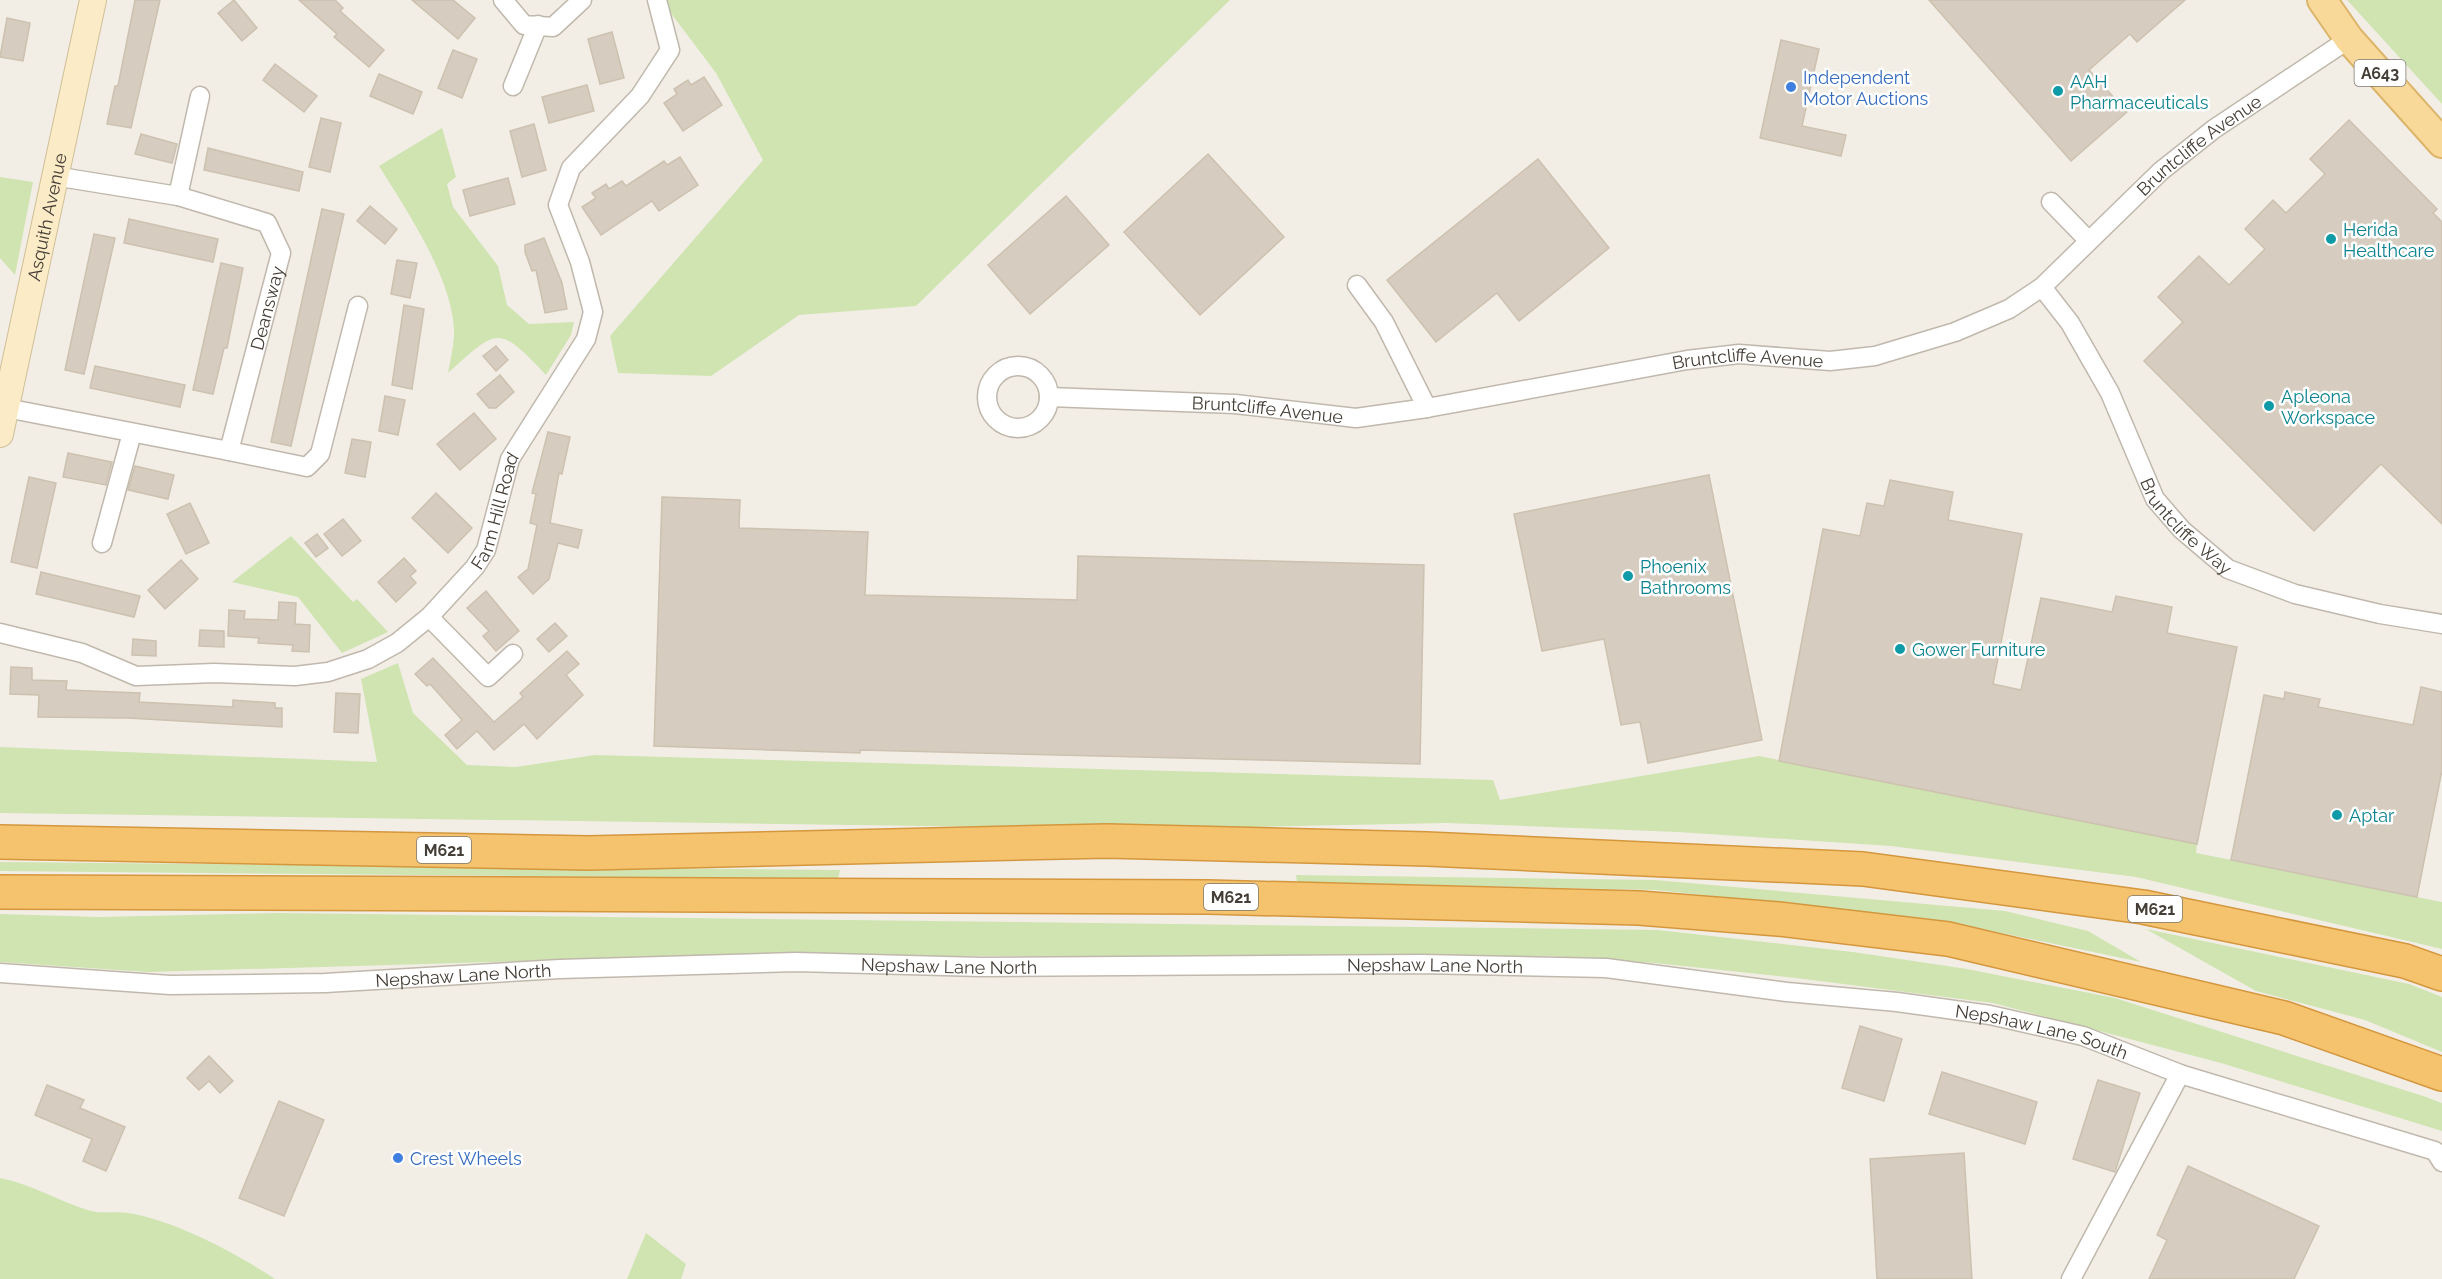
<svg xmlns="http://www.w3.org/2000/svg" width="2442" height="1279" font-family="Raleway,sans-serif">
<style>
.green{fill:#cfe4b1}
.building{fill:#d6ccbf;stroke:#cdc1b0;stroke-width:1.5}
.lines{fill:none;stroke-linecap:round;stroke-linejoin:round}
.minor-casing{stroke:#c0b8ac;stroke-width:21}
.secondary-casing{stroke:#d0bf98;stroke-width:28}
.primary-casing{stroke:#dcb56a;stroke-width:32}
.motorway-casing{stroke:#d4973e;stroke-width:36}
.minor{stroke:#fff;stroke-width:18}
.secondary{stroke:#fbecc7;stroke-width:26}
.primary{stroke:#f8d999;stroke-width:28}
.motorway{stroke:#f5c26e;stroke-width:33}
.shop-dot{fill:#3f7fe0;stroke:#fff;stroke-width:2}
.culture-dot{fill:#0f9aa8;stroke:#fff;stroke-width:2}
.labels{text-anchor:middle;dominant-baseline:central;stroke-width:5;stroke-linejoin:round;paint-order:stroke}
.shield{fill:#fff;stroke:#7d7872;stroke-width:1.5}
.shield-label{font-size:16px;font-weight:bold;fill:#453e36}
.shop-label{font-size:18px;fill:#366cbe;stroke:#fff;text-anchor:start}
.culture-label{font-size:18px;fill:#0d838f;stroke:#fff;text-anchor:start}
.street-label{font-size:18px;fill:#453e36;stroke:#fff}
</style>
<rect width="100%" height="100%" fill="#f2eee6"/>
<g class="green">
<path d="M661,0H1230L916,306L799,315L711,376L618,373L610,336L763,160L716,73Z"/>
<path d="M2347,0H2442V104L2348,1Z"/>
<path d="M442,128L456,177L447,184L453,207L498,266L507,305L529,324L574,322L571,335L546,375C498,325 499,327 448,373C450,362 453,349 454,337C456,283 407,211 379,166Z"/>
<path d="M0,177L33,182L15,275L0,258Z"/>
<path d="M291,536L353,602L357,599L388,632L342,653L298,597L232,582Z"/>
<path d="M398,663L413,713L467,765L516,767L595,755L1493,780L1500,800L1759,756L2197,844L2196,853L2442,902V949L2136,877L1891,846L1678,832L1447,823L1143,829L0,813V747L377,762L361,679Z"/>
<path d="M0,862L840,870L838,879L0,871Z"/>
<path d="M1296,875L1655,880L2005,911L2088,931L2141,962L1944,921L1656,890L1297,882Z"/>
<path d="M280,913L1658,930L1853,952L1967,969L2115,998L2423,1096L2442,1103V1131L2221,1063L1993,1003L1796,978L1655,963L1549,956H698L148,972L0,962V914L99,917Z"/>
<path d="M2146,929L2409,984L2442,997V1052L2365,1020L2256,991Z"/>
<path d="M0,1178C32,1184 60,1202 91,1211C103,1214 116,1211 128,1213C174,1220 236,1253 275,1279H0Z"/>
<path d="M646,1233L686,1264L681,1279H627Z"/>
</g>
<g class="building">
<path d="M135,0H160L131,128L107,124L115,86H118Z"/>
<path d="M234,0L257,28L242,41L218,13Z"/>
<path d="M299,0H335L343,8L340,11L384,50L369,67L334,37L337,34Z"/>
<path d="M412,0H453L475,18L458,39Z"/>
<path d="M1929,0H2185L2137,42L2130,34L2089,70L2127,112L2071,161Z"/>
<path d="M7,18L30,23L23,61L0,57Z"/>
<path d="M612,32L624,78L600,84L588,39Z"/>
<path d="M1781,40L1819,49L1802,126L1846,135L1841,156L1760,138Z"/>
<path d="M453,50L477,59L462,98L438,88Z"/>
<path d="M275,64L317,96L304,112L263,80Z"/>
<path d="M379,74L422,92L413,114L370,96Z"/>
<path d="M704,77L722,105L683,131L664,103L677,94L674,89L688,80L691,85Z"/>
<path d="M587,85L594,111L549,123L542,97Z"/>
<path d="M321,118L341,123L330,172L309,167Z"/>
<path d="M2349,120L2437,209L2433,213L2442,222V524L2381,464L2314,531L2144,361L2183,322L2158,297L2199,256L2229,285L2265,249L2245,229L2273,200L2286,213L2325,174L2310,159Z"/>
<path d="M534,124L546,170L522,177L510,131Z"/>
<path d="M141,134L177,144L172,163L135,154Z"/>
<path d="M208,148L303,172L299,191L204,170Z"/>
<path d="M1208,154L1284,237L1200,315L1124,232Z"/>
<path d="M680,157L698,185L659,211L652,201L601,235L582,207L596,198L592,193L606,184L609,189L622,181L626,186L664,161L667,165Z"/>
<path d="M1538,159L1609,248L1519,321L1497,293L1436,342L1387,280Z"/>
<path d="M508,178L515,204L470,216L463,190Z"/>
<path d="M1066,196L1109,245L1030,314L988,265Z"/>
<path d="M370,206L397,229L385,244L357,221Z"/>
<path d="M322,209L344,214L291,446L271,442Z"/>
<path d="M129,219L218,239L213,262L124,243Z"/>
<path d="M94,234L115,238L84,374L65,370Z"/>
<path d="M544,238L562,283L567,309L545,313L536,270L532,271L525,252V245Z"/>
<path d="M397,260L417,263L410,298L391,294Z"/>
<path d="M221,263L243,268L227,348H224L213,394L193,390Z"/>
<path d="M404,305L424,309L412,389L392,385Z"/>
<path d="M496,346L508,360L496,371L483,356Z"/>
<path d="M95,366L185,385L180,407L90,388Z"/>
<path d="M500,375L514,392L496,408H489L477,394Z"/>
<path d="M385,396L405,400L398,435L379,431Z"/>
<path d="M474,413L496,439L460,470L437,444Z"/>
<path d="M548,432L570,437L562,474L559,473L550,523L582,530L578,548L558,543L549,579L533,594L518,577L528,569L537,525L530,523L536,494L532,493Z"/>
<path d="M352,439L371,442L365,477L345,473Z"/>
<path d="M68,453L112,462L106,485L63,477Z"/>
<path d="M135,466L174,475L168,499L128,490Z"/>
<path d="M1709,475L1762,740L1648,763L1640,722L1621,725L1604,639L1542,651L1514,514Z"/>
<path d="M29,477L56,483L37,568L11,562Z"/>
<path d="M1890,480L1953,492L1948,520L2022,534L1993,684L2021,690L2041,598L2112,612L2116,596L2172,607L2167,633L2237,647L2197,844L1779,761L1823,529L1860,536L1867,503L1884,506Z"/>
<path d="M436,493L472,528L448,553L412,518Z"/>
<path d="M662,497L740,500L739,528L868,532L865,595L1077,600L1078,556L1424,565L1420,764L860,750V753L654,746Z"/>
<path d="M190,503L209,543L186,554L167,514Z"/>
<path d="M343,519L361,541L342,556L324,534Z"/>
<path d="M317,534L328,548L316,557L305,543Z"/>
<path d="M404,558L416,571L410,576L416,583L396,602L378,582Z"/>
<path d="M181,560L198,579L165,609L148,590Z"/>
<path d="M41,572L140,596L134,617L36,594Z"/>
<path d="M486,591L519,631L496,651L483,636L489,631L467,608Z"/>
<path d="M279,602L296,603L295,624L310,625L309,652L292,651L293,645L258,643L259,638L228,636L229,610L245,611L244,619L278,620Z"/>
<path d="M555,623L567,636L549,652L537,639Z"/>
<path d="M200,630L224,631V647L199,646Z"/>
<path d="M133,639L156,641V656L132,655Z"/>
<path d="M567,651L579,664L566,675L583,695L537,739L524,724L494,750L477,731L457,749L445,735L462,720L430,684L427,686L415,674L433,658L494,722L523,697L520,693Z"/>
<path d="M11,667L32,668V680L67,681L66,690L140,693L139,702L233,707V700L275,703V708H282V727L128,718L38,717L39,695L10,694Z"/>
<path d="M2421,687L2442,692V770L2417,897L2231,860L2264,695L2284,699L2285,692L2320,699L2318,707L2413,725Z"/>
<path d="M336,693L360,694L358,733L334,732Z"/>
<path d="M1860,1026L1902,1039L1884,1101L1842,1088Z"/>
<path d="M209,1056L233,1081L220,1093L209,1081L199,1090L187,1078Z"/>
<path d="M1942,1072L2037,1102L2025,1144L1929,1114Z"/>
<path d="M2098,1080L2140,1093L2115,1172L2073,1159Z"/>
<path d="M47,1085L84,1100L80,1108L125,1127L106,1171L83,1161L92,1139L35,1115Z"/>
<path d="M279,1101L324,1120L284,1216L239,1198Z"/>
<path d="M1964,1153L1972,1279H1877L1870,1159Z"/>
<path d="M2188,1166L2319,1226L2294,1279H2149L2167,1240L2157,1235Z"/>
</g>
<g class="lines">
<g class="minor-casing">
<g id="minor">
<path d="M503,0L524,25L553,27L582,0"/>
<path d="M513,86L538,25"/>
<path d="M178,196L200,96"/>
<path d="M2051,202L2088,240"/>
<path d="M1357,285L1384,322L1427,408"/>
<path id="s1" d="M2042,287L2070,323L2110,393L2155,499L2182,530L2228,569L2295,594L2380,614L2442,624"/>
<circle cx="1018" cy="397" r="31"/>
<path id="s2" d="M1049,397L1235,404L1356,418L1427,408L1687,360L1739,354L1830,361L1875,356L1955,332L2009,309L2042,287L2161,171L2214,129L2349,39"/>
<path id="s3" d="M6,408L229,451L281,253L267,223L178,196L54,176"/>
<path d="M229,451L307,467L320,454L358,306"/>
<path d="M102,543L132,433"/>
<path d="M429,617L488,677L513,654"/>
<path id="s4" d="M0,633L82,653L136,676L214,673L295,676L328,672L368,659L397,643L429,617L475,567L486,550L510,459L586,339L593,312L580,262L558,205L571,168L640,96L670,50L657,0"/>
<path id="s5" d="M0,973L170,985L325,983L560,969L796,962L981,967L1422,964L1606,968L1787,992L1897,1002L1990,1015L2083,1036L2180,1074L2435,1151L2442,1162"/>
<path d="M2071,1279L2180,1074"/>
</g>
</g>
<g class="secondary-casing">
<g id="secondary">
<path id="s6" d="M0,434L93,0"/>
</g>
</g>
<g class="primary-casing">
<path id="primary" d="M2322,0L2349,39L2442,143"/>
</g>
<g class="motorway-casing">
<g id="motorway">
<path d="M0,842L589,853L1107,841L1427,849L1863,869L2143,907L2405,961L2442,974"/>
<path d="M0,892L1208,897L1639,908L1778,919L1948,939L2284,1018L2442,1074"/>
</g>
</g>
<use href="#minor" class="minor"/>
<use href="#secondary" class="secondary"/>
<use href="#primary" class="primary"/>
<use href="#motorway" class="motorway"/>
</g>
<g class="shop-dot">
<circle cx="1791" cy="87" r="6"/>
<circle cx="398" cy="1158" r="6"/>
</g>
<g class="culture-dot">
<circle cx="2058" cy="91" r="6"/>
<circle cx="2331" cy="239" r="6"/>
<circle cx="2269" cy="406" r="6"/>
<circle cx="1628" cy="576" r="6"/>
<circle cx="1900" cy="649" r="6"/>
<circle cx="2337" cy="815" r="6"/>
</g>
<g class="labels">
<g class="shield">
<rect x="2354.5" y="60" width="51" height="26" rx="4.5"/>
<rect x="417" y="837" width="54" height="26" rx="4.5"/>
<rect x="1204" y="884" width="54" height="26" rx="4.5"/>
<rect x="2128" y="896" width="54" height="26" rx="4.5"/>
</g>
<g class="shield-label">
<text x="2380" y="73">A643</text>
<text x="444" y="850">M621</text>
<text x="1231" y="897">M621</text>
<text x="2155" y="909">M621</text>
</g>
<g class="shop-label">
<text x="1803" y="77">Independent<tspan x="1803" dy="21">Motor Auctions</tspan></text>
<text x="410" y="1158">Crest Wheels</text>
</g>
<g class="culture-label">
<text x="2070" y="81">AAH<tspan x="2070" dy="21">Pharmaceuticals</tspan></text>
<text x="2343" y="229">Herida<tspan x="2343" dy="21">Healthcare</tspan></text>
<text x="2281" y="396">Apleona<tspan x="2281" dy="21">Workspace</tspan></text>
<text x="1640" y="566">Phoenix<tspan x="1640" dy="21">Bathrooms</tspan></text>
<text x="1912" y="649">Gower Furniture</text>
<text x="2349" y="815">Aptar</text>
</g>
<g class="street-label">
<text stroke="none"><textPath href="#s2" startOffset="1227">Bruntcliffe Avenue</textPath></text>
<text stroke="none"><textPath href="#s6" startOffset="222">Asquith Avenue</textPath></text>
<text stroke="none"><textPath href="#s3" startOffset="375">Deansway</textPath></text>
<text stroke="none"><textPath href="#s2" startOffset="705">Bruntcliffe Avenue</textPath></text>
<text stroke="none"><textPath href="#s2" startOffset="219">Bruntcliffe Avenue</textPath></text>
<text stroke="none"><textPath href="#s4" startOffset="580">Farm Hill Road</textPath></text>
<text stroke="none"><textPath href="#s1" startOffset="282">Bruntcliffe Way</textPath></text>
<text stroke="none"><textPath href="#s5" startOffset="950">Nepshaw Lane North</textPath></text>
<text stroke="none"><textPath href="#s5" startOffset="1436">Nepshaw Lane North</textPath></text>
<text stroke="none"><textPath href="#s5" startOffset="464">Nepshaw Lane North</textPath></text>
<text stroke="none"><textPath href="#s5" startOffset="2048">Nepshaw Lane South</textPath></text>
</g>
</g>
</svg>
